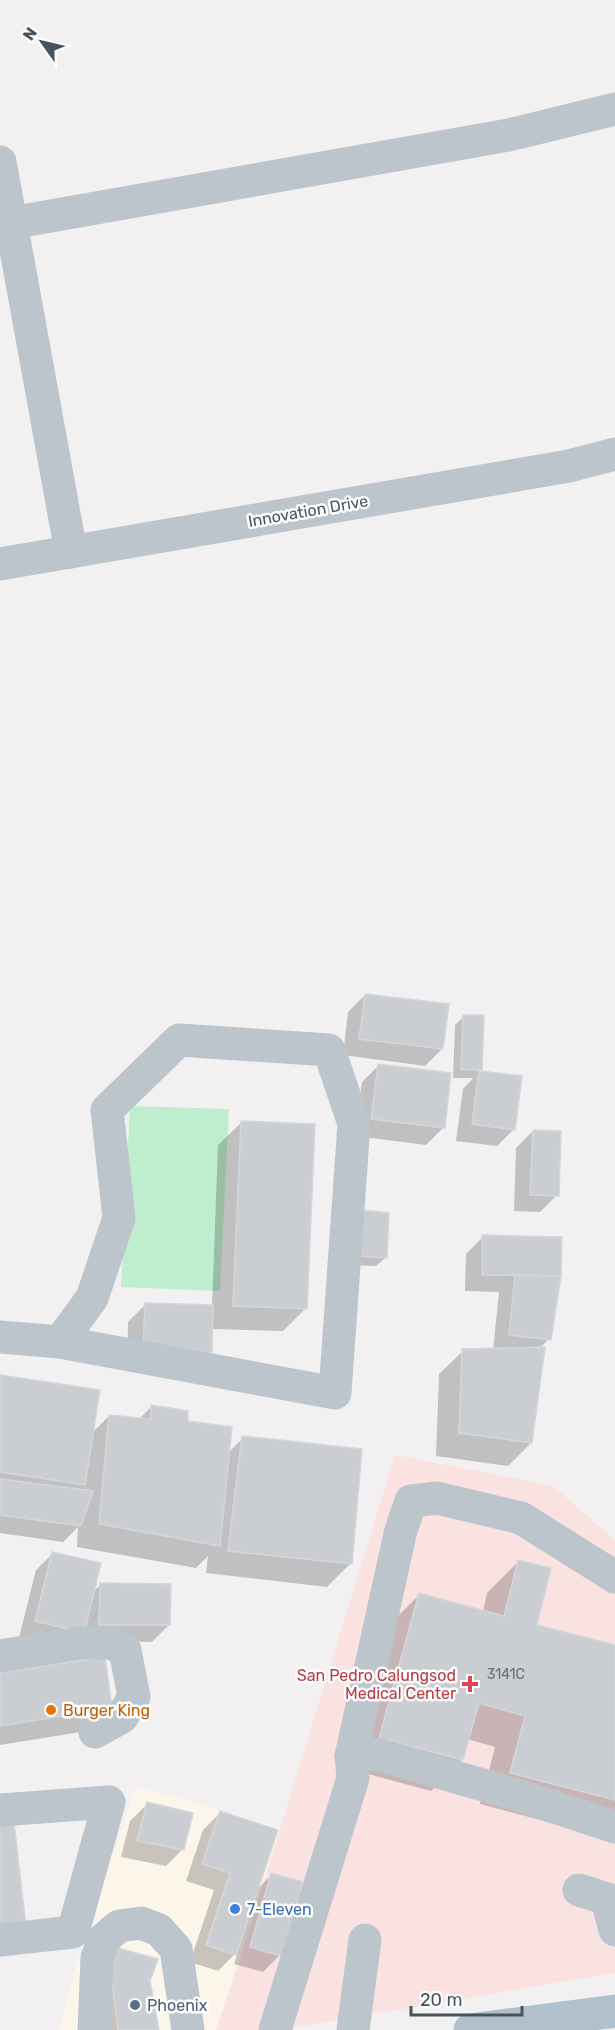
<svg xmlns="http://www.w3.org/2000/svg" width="615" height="2030" font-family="Rubik,sans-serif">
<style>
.commercial{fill:#fcf6ea}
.medical{fill:#fae2e1}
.green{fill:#bfeecf}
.shadow{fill:#0003}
.building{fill:#cacdd2;stroke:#d4d6db;stroke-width:1.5}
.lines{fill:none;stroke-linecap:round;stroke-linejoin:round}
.minor{stroke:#bcc5cc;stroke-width:33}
.major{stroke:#b0c1cd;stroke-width:33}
.health-dot{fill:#e0444e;stroke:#fff;stroke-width:2}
.food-dot{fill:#e8710a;stroke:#fff;stroke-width:2}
.shop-dot{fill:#3f7fe0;stroke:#fff;stroke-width:2}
.service-dot{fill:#5c6f8a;stroke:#fff;stroke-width:2}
.labels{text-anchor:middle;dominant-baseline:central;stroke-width:5;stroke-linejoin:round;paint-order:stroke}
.number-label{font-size:14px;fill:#68727a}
.street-label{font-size:16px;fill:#48545d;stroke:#fff}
.health-label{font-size:16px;fill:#be3a42;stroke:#fff;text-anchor:end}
.food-label{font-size:16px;fill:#c56008;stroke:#fff;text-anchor:start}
.shop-label{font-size:16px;fill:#366cbe;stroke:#fff;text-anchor:start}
.service-label{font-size:16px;fill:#4e5e75;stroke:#fff;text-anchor:start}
</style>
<rect width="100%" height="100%" fill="#f2f0f0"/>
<path class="commercial" d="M136,1786L281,1828L216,2030H59L78,1959Z"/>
<path class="medical" d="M395,1455L553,1486L615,1540V1973L278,2030H216L241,1956Z"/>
<path class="green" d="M130,1106L229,1109L220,1291L121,1287Z"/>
<g class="shadow">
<path d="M365,995L442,1049L425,1066L343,1055L348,1012Z"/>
<path d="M464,1016L480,1070L478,1072L520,1078L514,1129L497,1146L456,1141L463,1089L473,1078H453L455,1025Z"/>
<path d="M379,1065L443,1128L426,1145L355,1136L362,1082Z"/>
<path d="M242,1122L306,1308L283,1331L211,1329V1351L194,1368L127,1367L128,1322L145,1305L212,1306L218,1145Z"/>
<path d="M533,1131L557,1195L540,1212L514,1211L516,1148Z"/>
<path d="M353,1220L385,1258L376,1266L350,1265Z"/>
<path d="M483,1237L560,1238L549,1339L539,1349L531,1443L508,1466L436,1456L439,1374L463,1351L493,1350L499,1292L465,1291L466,1254Z"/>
<path d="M0,1378L91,1434L109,1416L139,1419L152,1406L186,1423L228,1453L243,1438L351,1563L327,1587L206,1573L208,1556L196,1568L77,1547L78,1527L63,1542L0,1533Z"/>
<path d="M53,1553L92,1593L101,1584L169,1625L152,1642L19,1638L36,1570Z"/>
<path d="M518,1562L535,1626L615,1646V1832L609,1838L480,1804L495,1747L467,1739L462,1759L431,1791L349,1769L388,1626L419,1595L483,1611L487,1593Z"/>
<path d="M0,1674L110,1708L87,1731L0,1745Z"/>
<path d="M147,1804L183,1849L166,1866L121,1857L130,1821Z"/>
<path d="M220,1813L256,1890L272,1875L280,1955L263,1972L234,1964L238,1951L218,1971L190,1962L214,1890L186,1881L203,1830Z"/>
<path d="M106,1958L148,1981L157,2030H109Z"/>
</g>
<g class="building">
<path d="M365,994L449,1004L443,1049L359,1039Z"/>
<path d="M463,1015H484L482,1070H461Z"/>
<path d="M378,1064L451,1073L445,1128L371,1119Z"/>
<path d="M479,1071L522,1076L515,1130L472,1124Z"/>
<path d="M241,1121L315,1124L307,1309L233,1306Z"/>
<path d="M533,1130L561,1131L559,1196L530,1195Z"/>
<path d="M361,1210L389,1213L387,1258L358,1256Z"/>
<path d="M482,1235L562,1237L561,1276L482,1275Z"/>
<path d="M515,1275L561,1276L551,1340L509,1335Z"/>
<path d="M145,1303L213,1305L212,1352L143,1350Z"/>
<path d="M545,1347L532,1443L459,1433L462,1349Z"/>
<path d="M0,1375L100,1390L85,1485L0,1472Z"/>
<path d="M151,1405L188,1411V1421L232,1427L220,1546L99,1524L109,1415L151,1419Z"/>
<path d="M242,1436L362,1449L352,1564L228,1551Z"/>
<path d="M0,1479L93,1491L81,1526L0,1515Z"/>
<path d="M52,1552L101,1563L84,1633L35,1621Z"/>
<path d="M518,1560L551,1568L537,1625L615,1645V1800L510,1773L525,1716L479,1703L463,1760L379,1738L419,1593L504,1616Z"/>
<path d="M100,1583L171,1584L170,1625H99Z"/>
<path d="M105,1657L112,1708L0,1726V1673Z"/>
<path d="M147,1802L193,1813L184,1850L137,1841Z"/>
<path d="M220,1811L278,1830L236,1955L206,1945L230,1873L202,1864Z"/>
<path d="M14,1822L26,1927L0,1930V1824Z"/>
<path d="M271,1873L303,1882L281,1956L250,1947Z"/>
<path d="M114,1947L158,1959L150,1981L159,2030H118L110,1969Z"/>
</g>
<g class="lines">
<g class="minor">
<path d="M0,162L71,552"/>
<path d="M11,223L509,135L615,109"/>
<path d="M0,564L569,466L615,454"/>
<path d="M0,1337L60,1342L335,1393L354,1124L329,1050L179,1040L107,1110L119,1218L92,1298L60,1342"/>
<path d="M0,1656L82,1643H111L125,1650L134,1697L122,1717L95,1732"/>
<path d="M351,1756L401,1530L411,1501L437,1498L521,1518L615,1577"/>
<path d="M0,1810L109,1802L73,1932L0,1940"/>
<path d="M579,1890L607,1899L615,1930"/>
<path d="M94,2030L97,1958L104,1939L119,1926L141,1923L159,1930L176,1949L188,2030"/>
<path d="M275,2030L353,1778L351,1756L376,1754L521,1796L615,1827"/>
<path d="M353,2030L365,1940"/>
</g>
<path class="major" d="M470,2030L615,2011"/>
</g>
<path class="health-dot" d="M467 1675h6v6h6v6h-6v6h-6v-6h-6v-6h6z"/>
<circle class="food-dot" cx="51" cy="1710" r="6"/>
<circle class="shop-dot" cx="235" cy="1909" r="6"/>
<circle class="service-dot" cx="135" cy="2005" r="6"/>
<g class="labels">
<g class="number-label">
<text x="506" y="1674">3141C</text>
</g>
<g class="street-label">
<text transform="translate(308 511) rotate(-10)">Innovation Drive</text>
</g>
<g class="health-label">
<text x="456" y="1675">San Pedro Calungsod<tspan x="456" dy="18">Medical Center</tspan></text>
</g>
<g class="food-label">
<text x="63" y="1710">Burger King</text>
</g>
<g class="shop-label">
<text x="247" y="1909">7-Eleven</text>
</g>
<g class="service-label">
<text x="147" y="2005">Phoenix</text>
</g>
</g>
<g transform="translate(42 42) rotate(304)" stroke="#ffffff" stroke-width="4.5" paint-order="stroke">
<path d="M0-4.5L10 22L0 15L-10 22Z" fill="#48545d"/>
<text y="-9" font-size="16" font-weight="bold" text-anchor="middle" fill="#48545d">N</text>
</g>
<path d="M411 2006v9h111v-9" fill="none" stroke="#48545d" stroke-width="3"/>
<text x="420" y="2006" font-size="18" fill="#48545d" stroke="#ffffff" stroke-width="4.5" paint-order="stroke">20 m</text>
</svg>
